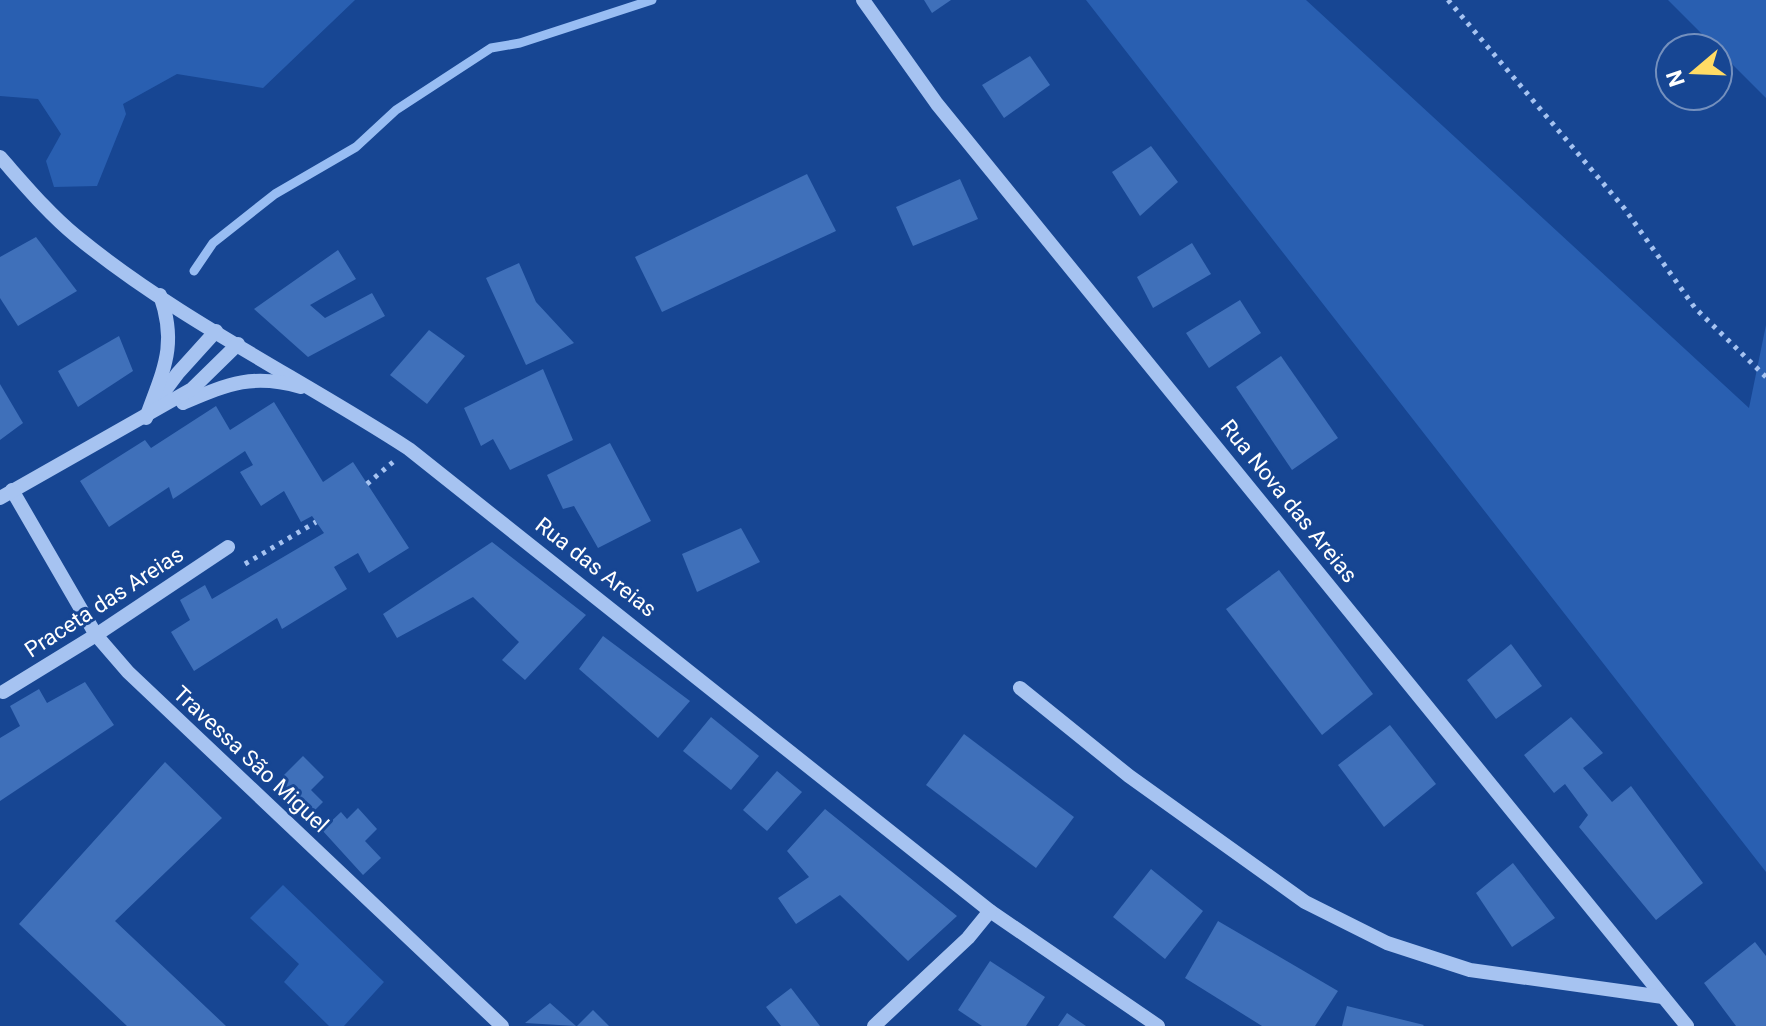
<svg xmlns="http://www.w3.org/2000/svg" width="1766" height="1026" font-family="Roboto,sans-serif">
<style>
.green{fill:#295fb1}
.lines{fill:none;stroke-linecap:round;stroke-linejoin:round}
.stream{stroke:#98bdf3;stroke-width:9}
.building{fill:#3f70ba}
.path{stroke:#a6c3f1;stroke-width:5;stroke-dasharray:4 6;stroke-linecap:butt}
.minor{stroke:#a6c3f1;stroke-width:14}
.labels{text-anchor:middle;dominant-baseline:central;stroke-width:6;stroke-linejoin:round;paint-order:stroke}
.street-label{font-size:22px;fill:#fff;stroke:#174693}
</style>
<rect width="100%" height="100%" fill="#174693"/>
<g class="green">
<path d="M0,0H355L263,88L177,74L123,104L126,114L97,186L54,187L46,161L61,134L38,99L0,96Z"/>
<path d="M1086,0H1306L1749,408L1766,325V872Z"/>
<path d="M1668,0H1766V98Z"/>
<path d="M283,885L384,982L344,1026H329L284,982L299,964L250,918Z"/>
</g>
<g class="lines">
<path class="stream" d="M194,271L213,243L275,194L356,147L396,110L491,48L520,43L652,0"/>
</g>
<g class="building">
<path d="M924,0H951L932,13Z"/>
<path d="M1030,56L1050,85L1004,118L982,85Z"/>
<path d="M1151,146L1178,182L1140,216L1112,172Z"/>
<path d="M807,174L836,231L662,312L635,257Z"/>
<path d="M960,179L978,219L913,246L896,207Z"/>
<path d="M36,237L77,291L18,326L0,298V257Z"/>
<path d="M1192,243L1211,274L1153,308L1137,277Z"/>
<path d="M338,250L356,279L310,305L325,318L372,293L385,316L308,357L254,309Z"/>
<path d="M519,263L536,302L574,343L526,365L486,278Z"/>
<path d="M1240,300L1261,333L1209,368L1186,333Z"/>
<path d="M429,330L465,356L427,404L390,375Z"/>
<path d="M119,336L133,371L78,407L58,371Z"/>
<path d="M1281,356L1338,438L1292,470L1236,387Z"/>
<path d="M543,369L573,440L510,470L493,439L481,446L464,408Z"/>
<path d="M0,384L23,423L0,440Z"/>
<path d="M274,402L323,482L353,462L409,548L369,573L358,553L334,567L347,589L282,629L277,618L194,671L171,632L190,620L180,600L205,585L212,599L324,533L312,516L301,522L284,491L261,506L240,472L253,465L245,451L173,499L169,487L109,527L80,481L145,440L151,448L216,406L230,430Z"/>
<path d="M610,443L651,521L598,548L574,506L563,509L547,475Z"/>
<path d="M741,528L760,562L697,592L682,554Z"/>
<path d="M492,542L586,615L525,680L502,660L519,642L473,597L397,638L383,614Z"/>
<path d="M1279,570L1373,694L1322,735L1226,609Z"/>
<path d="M603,636L690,701L658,738L579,669Z"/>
<path d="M1511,644L1542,686L1496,719L1467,680Z"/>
<path d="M85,682L114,725L0,801V738L20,726L10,706L39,689L47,703Z"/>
<path d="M711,717L759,756L731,790L683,751Z"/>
<path d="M1571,717L1603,753L1583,768L1612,802L1631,786L1703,883L1656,920L1579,827L1588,815L1565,784L1554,793L1524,755Z"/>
<path d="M1390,725L1436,784L1384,827L1338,765Z"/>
<path d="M964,734L1074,817L1036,868L926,785Z"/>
<path d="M303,756L324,777L311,790L323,802L306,819L273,786Z"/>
<path d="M165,762L222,818L115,921L226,1026H127L19,924Z"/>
<path d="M777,771L802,792L767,831L743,810Z"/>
<path d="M358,808L377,829L365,841L381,858L363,875L322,830L341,812L347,819Z"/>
<path d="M825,809L957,916L908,961L840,895L796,924L778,898L809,877L787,851Z"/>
<path d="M1513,863L1555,918L1512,947L1476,893Z"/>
<path d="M1151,869L1203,911L1165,959L1113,917Z"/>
<path d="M1218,921L1338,991L1315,1026H1262L1185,978Z"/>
<path d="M1755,942L1766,956V1026H1736L1704,983Z"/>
<path d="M990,961L1045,997L1026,1026H982L958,1010Z"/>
<path d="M791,988L820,1026H781L766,1007Z"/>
<path d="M550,1003L576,1026L525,1023Z"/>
<path d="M1347,1006L1424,1025L1423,1026H1342Z"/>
<path d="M593,1010L609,1026H577Z"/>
<path d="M1067,1013L1086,1026H1058Z"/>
</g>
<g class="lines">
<g class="path">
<path d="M1448,0L1624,208L1695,308L1766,377"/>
<path d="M367,484L393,462"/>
<path d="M245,564L316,522"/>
</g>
<g class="minor">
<path d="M863,0L937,104L1687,1026"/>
<path d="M0,157C24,184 48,213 76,236C177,319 300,378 409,449L990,911L1158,1026"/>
<path d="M157,401L178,373L216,331"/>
<path d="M183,403C228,384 252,373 301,387"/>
<path d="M146,418C163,370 178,346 160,295"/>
<path d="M12,490L96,635L128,672L502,1026"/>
<path d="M0,498L192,389L238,344"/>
<path d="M1020,688L1129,776L1305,902L1387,943L1470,970L1663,997"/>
<path d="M3,692L96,635L228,547"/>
<path d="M874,1026L968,938L990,911"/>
</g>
</g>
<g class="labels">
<g class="street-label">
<text transform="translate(1289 501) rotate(51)">Rua Nova das Areias</text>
<text transform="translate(596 567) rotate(38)">Rua das Areias</text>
<text transform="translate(104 602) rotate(-33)">Praceta das Areias</text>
<text transform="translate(251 759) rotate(43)">Travessa São Miguel</text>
</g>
</g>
<g transform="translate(1694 72) rotate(251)"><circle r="38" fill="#174693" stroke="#7490be" stroke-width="2"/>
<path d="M0-6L14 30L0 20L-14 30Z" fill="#ffdb65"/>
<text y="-12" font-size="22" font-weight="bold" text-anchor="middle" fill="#ffffff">N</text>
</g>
</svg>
